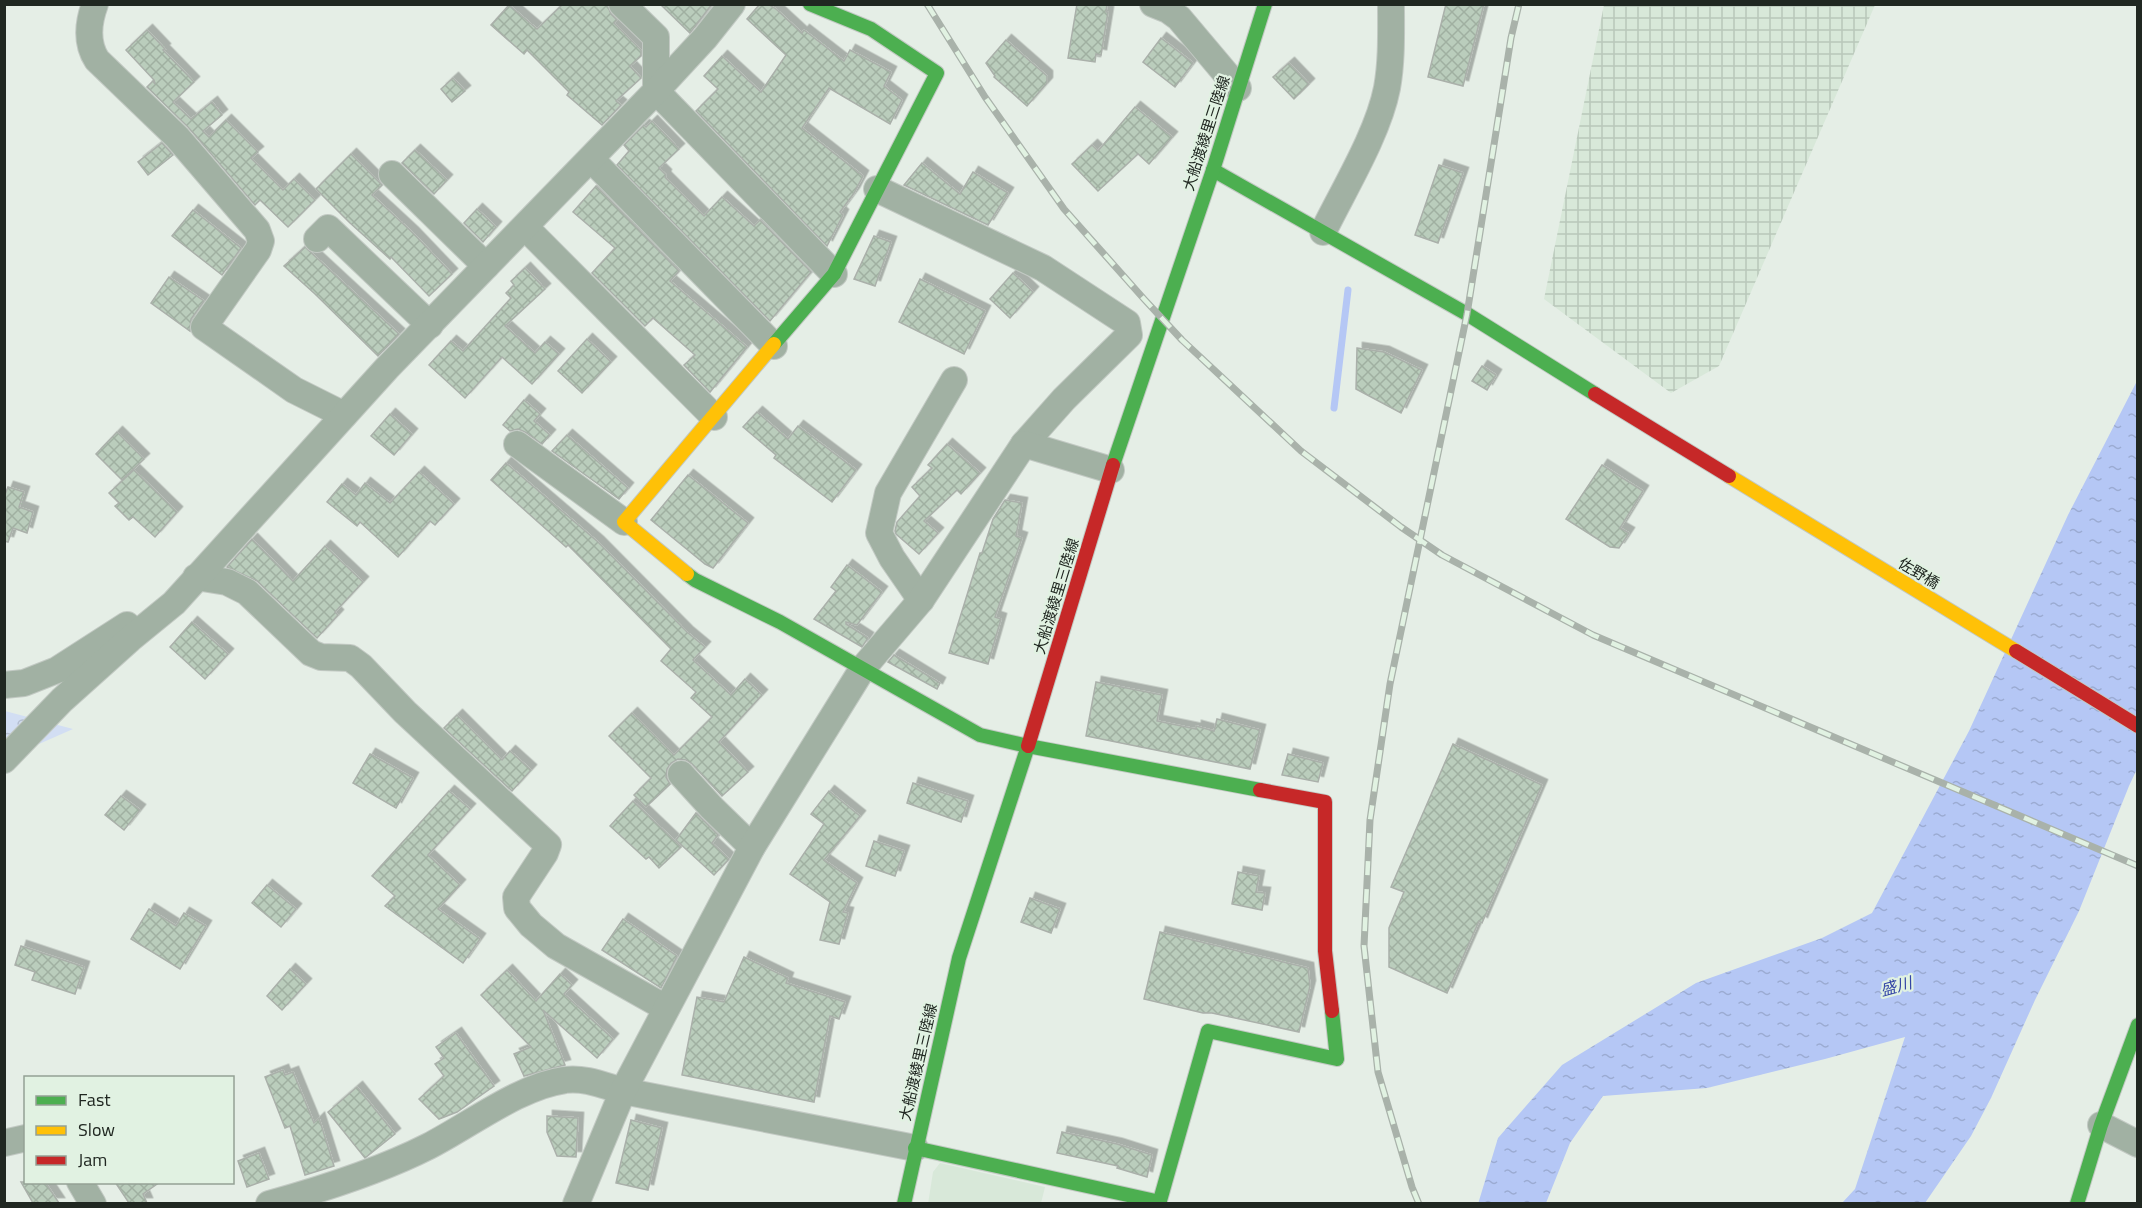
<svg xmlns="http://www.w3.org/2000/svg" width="2142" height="1208" font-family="'Titillium Web','Noto Sans JP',sans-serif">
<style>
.built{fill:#d8e8d9}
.industrial{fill:url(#industrial-grid)}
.forest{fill:url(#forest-crowns)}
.water{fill:url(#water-ripples)}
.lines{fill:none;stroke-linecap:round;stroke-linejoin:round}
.stream{stroke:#b5c7f5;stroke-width:7}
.building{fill:url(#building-cross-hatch);stroke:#aab0aa;stroke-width:1.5;filter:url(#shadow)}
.street-casing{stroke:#c2c9c3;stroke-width:28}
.fast-casing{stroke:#c2c9c3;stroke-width:16}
.slow-casing{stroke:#c2c9c3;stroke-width:16}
.jam-casing{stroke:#c2c9c3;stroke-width:16}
.street{stroke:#a1b1a3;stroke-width:26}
.fast{stroke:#4caf50;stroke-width:14}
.slow{stroke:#ffc107;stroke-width:14}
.jam{stroke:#c62828;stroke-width:14}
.rail-casing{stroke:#a9b2aa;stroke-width:7}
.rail{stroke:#e1f2e2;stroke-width:4.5;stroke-dasharray:14;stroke-linecap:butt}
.labels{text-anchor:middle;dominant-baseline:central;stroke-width:4.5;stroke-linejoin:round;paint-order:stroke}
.street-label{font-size:15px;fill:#202721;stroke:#e1f2e2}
.water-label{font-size:16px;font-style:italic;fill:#3345a6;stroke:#e1f2e2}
</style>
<defs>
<pattern id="industrial-grid" width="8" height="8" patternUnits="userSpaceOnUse" patternTransform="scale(1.5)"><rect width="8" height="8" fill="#d8e8d9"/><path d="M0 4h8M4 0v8" fill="none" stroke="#b9c7ba"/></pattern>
<pattern id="forest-crowns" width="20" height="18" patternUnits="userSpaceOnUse" patternTransform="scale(1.5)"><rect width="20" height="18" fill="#d2def3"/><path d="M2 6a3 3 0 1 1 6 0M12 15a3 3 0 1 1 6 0" fill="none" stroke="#b4bed0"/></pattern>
<pattern id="water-ripples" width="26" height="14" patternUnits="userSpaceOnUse" patternTransform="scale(1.5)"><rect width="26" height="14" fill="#b5c7f5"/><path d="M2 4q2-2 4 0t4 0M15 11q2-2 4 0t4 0" fill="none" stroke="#9babd2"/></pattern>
<pattern id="building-cross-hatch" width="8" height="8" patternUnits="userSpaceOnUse" patternTransform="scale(1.5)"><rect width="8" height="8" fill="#bacdbc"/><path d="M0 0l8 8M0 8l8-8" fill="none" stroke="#a0b0a1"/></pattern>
<filter id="shadow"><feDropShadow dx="5.5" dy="-5.5" stdDeviation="0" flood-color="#0004"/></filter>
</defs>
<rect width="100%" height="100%" fill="#e5eee6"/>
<path class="built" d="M940,1163L1045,1187L1041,1203L928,1204L933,1172Z"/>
<path class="industrial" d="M1604,5H1875L1719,366L1671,393L1544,299Z"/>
<path class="forest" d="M5,711L73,729L5,759Z"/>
<path class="water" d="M2137,381V769L2129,786L2079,911L2035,1000L1991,1098L1971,1136L1925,1203H1842L1855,1189L1905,1037L1825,1059L1707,1088L1603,1096L1570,1143L1546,1203L1478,1204L1498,1138L1562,1065L1696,983L1822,938L1872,913L1969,731L2068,515Z"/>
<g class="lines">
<path class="stream" d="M1334,408L1348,290"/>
</g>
<g class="building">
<path d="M563,4H607L611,14L617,20L614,23L641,50V56L630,66L641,78L616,101L621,105L602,125L567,95L569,92L527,50L524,54L491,25L509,5L537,29Z"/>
<path d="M660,4H712L690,33Z"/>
<path d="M760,4H768L776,9L802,33L804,30L844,61L850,50L891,72L884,86L902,100L890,124L829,88L802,128L863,176L854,193L840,212L843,215L827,246L696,111L718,89L704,76L722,56L761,92L786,55L747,19Z"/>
<path d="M1077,4H1107L1106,12H1108L1101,55L1096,54L1095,62L1068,58Z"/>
<path d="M1446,4H1484L1463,86L1428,77Z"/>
<path d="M147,30L165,49L163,50L194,82L173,102L191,119L212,102L222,115L203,131L209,137L226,120L258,152L251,158L283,190L294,179L315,200L288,227L260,200L255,205L188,127L147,87L153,81L155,84L154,80L126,50Z"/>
<path d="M1161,38L1193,63L1175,87L1143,62Z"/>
<path d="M1006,40L1047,76V83L1027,106L994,77L995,76L986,63Z"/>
<path d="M1289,63L1309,84L1294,99L1273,77Z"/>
<path d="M453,78L465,91L452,102L441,89Z"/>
<path d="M1135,107L1172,137L1149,164L1138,154L1098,191L1072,164L1092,145L1098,151Z"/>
<path d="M652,121L679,149L659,168L666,175L665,177L704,216L722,197L754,226L760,220L811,272L770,321L617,165L629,151L624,145L644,125L646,127Z"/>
<path d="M162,143L173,155L148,175L138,162Z"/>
<path d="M415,150L447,180L434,194L402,163Z"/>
<path d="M351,154L382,185L372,195L413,233L452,274L429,296L391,257L390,259L350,223L316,189Z"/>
<path d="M922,163L960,194L973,172L1008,193L988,225L904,185Z"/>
<path d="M1439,165L1463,173L1438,243L1415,235Z"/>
<path d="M596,186L679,271L670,281L747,347L710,392L684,365L695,355L653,318L645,326L592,273L615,248L573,212Z"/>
<path d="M477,209L496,227L483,242L464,223Z"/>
<path d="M193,210L241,248L222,275L172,236Z"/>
<path d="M874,236L891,242L875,286L854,279Z"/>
<path d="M305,247L399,334L378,356L315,294L284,266Z"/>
<path d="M525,268L545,289L505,326L535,353L545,342L559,354L532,384L502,357L465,398L429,365L451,341L463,351L511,298L506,293L514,285L511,281Z"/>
<path d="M1013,273L1033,292L1010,318L990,299Z"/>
<path d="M169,277L204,301L191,319L190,331L151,303Z"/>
<path d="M920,279L985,311L964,354L899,322Z"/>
<path d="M587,339L611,362L582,393L558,371Z"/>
<path d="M1357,348L1384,352L1422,370L1401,413L1356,389Z"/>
<path d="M1482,366L1496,375L1487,390L1472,381Z"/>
<path d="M524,400L540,414L534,421L550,435L542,444L525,432L518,429L510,431L503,425Z"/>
<path d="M757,412L788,439L798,426L856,470L832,502L774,458L776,455L743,427Z"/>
<path d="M390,414L412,434L394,455L371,436Z"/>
<path d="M117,432L144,459L122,480L96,454Z"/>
<path d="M567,435L628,488L619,499L552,451Z"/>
<path d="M947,444L980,473L961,494L957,490L924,521L938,533L919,554L896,534L895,531L897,522L920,496L912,487L932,468L928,465Z"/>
<path d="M506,463L598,542L687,632L705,647L693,660L731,695L745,679L762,695L719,742L748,772L722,796L692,764L686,760L678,759L671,763L667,769L666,777L670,784L646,807L634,795L651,778L609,736L632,713L674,755L712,717L691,698L696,692L661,661L671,649L568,545L566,547L491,480Z"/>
<path d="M1602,465L1643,491L1620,528L1629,533L1619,548L1610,547L1566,519Z"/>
<path d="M134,470L177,512L155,537L133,517L129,520L115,506L119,503L109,493Z"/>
<path d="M419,472L454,504L435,525L430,521L398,557L360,522L357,526L327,502L342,484L356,495L365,483L390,503Z"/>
<path d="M688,475L748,523L713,568L705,564L651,520Z"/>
<path d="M8,487L24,492L19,507L33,512L27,533L13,528L8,542L4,541V497Z"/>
<path d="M1005,500L1022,503L1016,536L1022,538L995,617L1001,619L988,664L949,653L980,553H982L993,519Z"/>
<path d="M252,539L293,581L325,546L363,582L335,612L338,615L317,638L257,581L227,567Z"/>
<path d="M847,565L882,592L857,625L846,622V624L868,638L862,647L814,619L836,591L831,587Z"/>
<path d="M192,622L228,654L205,679L170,647Z"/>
<path d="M894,655L940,683L937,689L888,662Z"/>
<path d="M1096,682L1162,695L1157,721L1196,729V726L1214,731L1217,719L1260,730L1250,769L1086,736Z"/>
<path d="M457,715L502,760L510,751L531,770L512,791L444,728Z"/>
<path d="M1453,744L1542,785L1482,923L1479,921L1447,993L1389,967V928L1404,892L1391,887Z"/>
<path d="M370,754L413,778L396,808L353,783Z"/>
<path d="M1288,754L1323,763L1318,782L1282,775Z"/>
<path d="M913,783L968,801L961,822L907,803Z"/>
<path d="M449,791L470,809L428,855L460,885L438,909L480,939L463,963L385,906L395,896L372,876Z"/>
<path d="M829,791L860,816L824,860L857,883L843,912L848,913L839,944L820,940L830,902L790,874L824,824L811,814Z"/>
<path d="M121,796L140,810L124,830L105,815Z"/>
<path d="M633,801L681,847L659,868L649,857L646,859L610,826Z"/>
<path d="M696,813L718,835L712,843L729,859L714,875L676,840Z"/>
<path d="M874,841L904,851L895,876L866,866Z"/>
<path d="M1238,872L1259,876L1256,892L1265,893L1262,910L1232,904Z"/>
<path d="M267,885L296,909L281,927L252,903Z"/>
<path d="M1030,898L1060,909L1051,933L1021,922Z"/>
<path d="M149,909L176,926L184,913L206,926L180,969L131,939Z"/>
<path d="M623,919L677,956L661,988L602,950Z"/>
<path d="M1160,932L1308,968L1310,986L1299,1032L1212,1013H1203L1144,999Z"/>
<path d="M21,946L84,967L75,994L32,980L35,972L15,965Z"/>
<path d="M744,957L788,978L786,983L845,1002L839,1019L830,1016L814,1102L682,1075L697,997L724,1002Z"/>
<path d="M290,969L306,984L282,1010L267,996Z"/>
<path d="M507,970L536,1001L560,974L572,985L564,994L613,1039L597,1058L543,1010L565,1065L524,1076L514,1054L531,1047L481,995Z"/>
<path d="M456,1033L494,1086L457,1112L439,1119L419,1099L444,1076L435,1064L444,1058L436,1047Z"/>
<path d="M283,1070L285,1075L293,1072L314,1123L319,1118L334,1166L305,1175L290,1126L285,1128L265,1077Z"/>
<path d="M357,1087L395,1134L365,1158L328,1112Z"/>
<path d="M547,1116L578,1118L576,1157L557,1156L547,1132Z"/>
<path d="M631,1120L662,1128L648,1190L616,1183Z"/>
<path d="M1062,1132L1117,1144L1152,1155L1147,1177L1117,1168L1118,1166L1057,1153Z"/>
<path d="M259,1153L269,1179L247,1187L238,1161Z"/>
<path d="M21,1182H45L59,1203H33Z"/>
<path d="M115,1182H160L143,1194L147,1203H129Z"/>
</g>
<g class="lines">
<g class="street-casing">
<g id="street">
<path d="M95,4C88,23 86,43 97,60L177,137L257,230L261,241L258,250L204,327L294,390L344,415"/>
<path d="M622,4L656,37V91L834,274"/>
<path d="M1153,4L1168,10L1179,18L1238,88"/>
<path d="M591,159L774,346"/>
<path d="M392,174L486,266"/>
<path d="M877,189L1043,268L1127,323L1129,335L1064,399L1024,444"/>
<path d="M525,227L714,417"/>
<path d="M1323,232C1344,189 1378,134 1387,88C1392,60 1391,33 1391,4"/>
<path d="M317,239L328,228L430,325"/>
<path d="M517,444L624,522"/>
<path d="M196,577L227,582L247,592L311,653L321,657L350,658L361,666L405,712L548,845L545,853L516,897L517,908L531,925L556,946L666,1008"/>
<path d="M921,600L892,558L879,533L888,493L954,380"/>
<path d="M4,685L24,683L57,670L127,625"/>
<path d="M4,760L62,700L130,639L174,603L387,368L656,91L705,38L732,4"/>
<path d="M681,774L712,808L752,847"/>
<path d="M2101,1125L2138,1144"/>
<path d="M4,1143L26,1138"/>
<path d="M80,1182L93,1204"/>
<path d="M269,1204C323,1189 380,1171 429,1146C470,1125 520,1086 565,1080C584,1077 605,1086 623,1091L915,1148"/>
<path d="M576,1204L623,1091L752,847L863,668L921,600L1024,444L1111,470"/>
</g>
</g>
<g class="fast-casing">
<g id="fast">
<path d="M1213,170L1467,314L1595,394"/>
<path d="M774,344L834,274L937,73L871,29L810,4"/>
<path d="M1113,465L1213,170L1265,4"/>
<path d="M687,574L695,580L780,622L980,735L1028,746L1260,790"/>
<path d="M915,1148L1160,1202"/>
<path d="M904,1204L959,958L1028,746"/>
<path d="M1159,1204L1208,1031L1337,1059L1332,1011"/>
<path d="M2077,1204L2101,1125L2138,1025"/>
</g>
</g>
<g class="slow-casing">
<g id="slow">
<path d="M1729,476L2016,651"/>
<path d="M687,574L624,522L774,344"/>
</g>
</g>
<g class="jam-casing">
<g id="jam">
<path d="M1595,394L1729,476"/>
<path d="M2016,651L2138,726"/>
<path d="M1028,746L1113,465"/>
<path d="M1260,790L1325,802V951L1332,1011"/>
</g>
</g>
<use href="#street" class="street"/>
<use href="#fast" class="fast"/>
<use href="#slow" class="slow"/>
<use href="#jam" class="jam"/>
<g class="rail-casing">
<g id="rail">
<path d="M927,4L985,97L1064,209L1144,299L1182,340L1301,451L1401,527L1442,555L1593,635L2138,866"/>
<path d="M1419,1204L1412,1187L1378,1072L1364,946L1370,820L1390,684L1467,314L1511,38L1519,4"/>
</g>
</g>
<use href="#rail" class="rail"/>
</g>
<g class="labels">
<g class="street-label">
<text transform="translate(1206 133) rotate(-72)">大船渡綾里三陸線</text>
<text transform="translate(1919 573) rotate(31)">佐野橋</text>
<text transform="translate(1056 596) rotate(-73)">大船渡綾里三陸線</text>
<text transform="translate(918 1062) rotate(-77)">大船渡綾里三陸線</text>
</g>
<g class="water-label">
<text transform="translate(1896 986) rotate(-15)">盛川</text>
</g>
</g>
<rect width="2142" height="1208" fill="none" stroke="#202721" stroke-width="12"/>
<rect x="24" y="1076" width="210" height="108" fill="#e1f2e2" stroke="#94a195" stroke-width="1.5"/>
<rect x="36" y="1096" width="30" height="9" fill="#4caf50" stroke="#94a195" stroke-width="1.5"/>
<text x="78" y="1106" font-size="18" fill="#202721">Fast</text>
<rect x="36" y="1126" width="30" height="9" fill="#ffc107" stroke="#94a195" stroke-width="1.5"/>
<text x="78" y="1136" font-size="18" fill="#202721">Slow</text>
<rect x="36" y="1156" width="30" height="9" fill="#c62828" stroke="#94a195" stroke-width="1.5"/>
<text x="78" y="1166" font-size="18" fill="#202721">Jam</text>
</svg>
